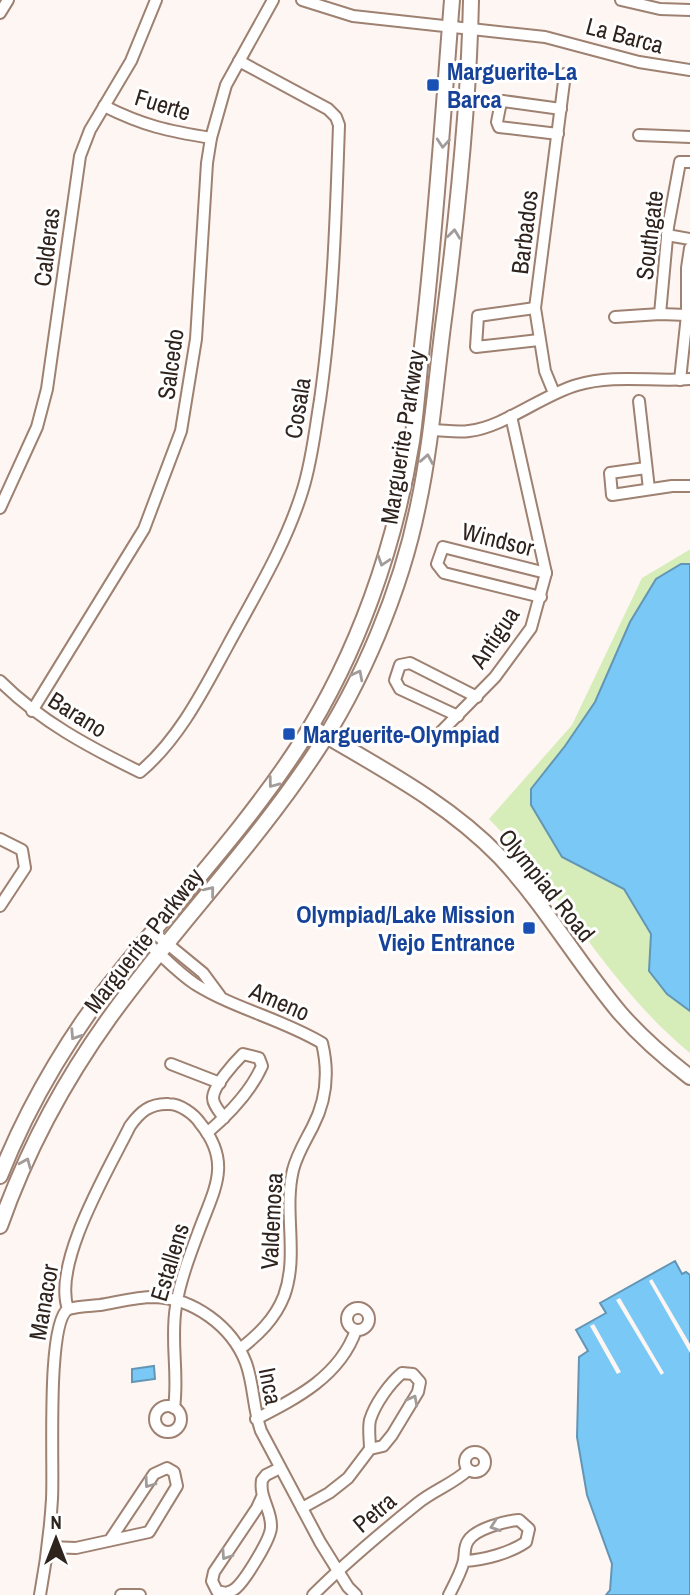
<svg xmlns="http://www.w3.org/2000/svg" width="690" height="1595" font-family="'Archivo Narrow',sans-serif">
<style>
.green{fill:#d6edb9}
.water{fill:#79c8f5;stroke:#6396b4;stroke-width:2}
.pier{fill:#fdf6f3}
.lines{fill:none;stroke-linecap:round;stroke-linejoin:round}
.minor-casing{stroke:#9e8171;stroke-width:14}
.major-casing{stroke:#9e8171;stroke-width:18}
.minor{stroke:#fff;stroke-width:10}
.major{stroke:#fff;stroke-width:14}
.oneway{stroke:#a19c99}
.transit-dot{fill:#1a4fb4;stroke:#fff;stroke-width:2.5}
.labels{text-anchor:middle;dominant-baseline:central;stroke-width:6;stroke-linejoin:round;paint-order:stroke}
.street-label{font-size:24px;fill:#2f231d;stroke:#fff}
.transit-label{font-size:24px;font-weight:bold;fill:#164399;stroke:#fff;text-anchor:start}
</style>
<rect width="100%" height="100%" fill="#fdf6f3"/>
<path class="green" d="M689,550H690V1053C609,987 562,892 489,819L572,725L642,578Z"/>
<g class="water">
<path d="M681,564H690V1011L667,994L649,971L651,934L624,889L562,857L531,805V789L565,746L595,702L630,622L656,579Z"/>
<path d="M675,1261L682,1274L686,1272L690,1275V1595H606L610,1590L612,1564L587,1495L577,1437L579,1357L588,1351L576,1330L606,1313L600,1303Z"/>
<path d="M154,1366L155,1379L132,1382V1369Z"/>
</g>
<g class="pier">
<path d="M652,1279L690,1344V1353L649,1281Z"/>
<path d="M620,1298L664,1373L661,1375L616,1300Z"/>
<path d="M594,1324L621,1372L617,1374L590,1326Z"/>
</g>
<g class="lines">
<g class="minor-casing">
<g id="minor">
<path d="M302,0L353,16L545,37L639,62L690,70"/>
<path d="M621,0L660,9L690,10"/>
<path d="M0,13L8,0"/>
<path d="M104,106C144,126 168,131 211,138"/>
<path d="M558,134L499,127L497,122L501,102L503,101L561,109"/>
<path d="M639,135L690,137"/>
<path d="M667,235L690,239"/>
<path d="M535,308L478,316L476,347L539,340"/>
<path d="M660,314L668,227L680,162H690"/>
<path d="M615,317L660,314L687,315"/>
<path d="M680,380L687,315V268L690,248"/>
<path d="M554,393L545,371L535,308L565,74"/>
<path d="M639,401L649,489"/>
<path d="M431,430C443,430 457,433 469,431C504,427 542,395 577,385C615,374 652,382 690,379"/>
<path d="M646,468L610,473L612,495L672,486H690"/>
<path d="M0,508L37,427L47,389L80,156L90,130L131,61L156,0"/>
<path d="M541,597L444,573L437,564L443,547L546,573"/>
<path d="M0,681C40,721 89,747 140,772C179,739 203,691 227,647C255,595 286,545 303,489C312,460 315,430 320,400C333,309 336,217 339,125L336,117L328,109L239,61"/>
<path d="M32,711L144,529L181,431L196,339L207,163L211,138L226,85L273,0"/>
<path d="M458,716L400,689L395,680L400,665L410,663L477,697"/>
<path d="M434,739L495,677L531,628L546,573L511,416"/>
<path d="M0,839L22,850L25,868L0,906"/>
<path d="M153,932L203,973L220,996"/>
<path d="M145,941C162,955 177,972 195,984C235,1009 282,1019 322,1043C329,1072 327,1099 313,1126C306,1140 297,1154 293,1170C283,1212 299,1255 284,1296C275,1319 258,1335 240,1349"/>
<path d="M171,1064L220,1083"/>
<path d="M207,1133C228,1115 251,1091 262,1066L259,1058L243,1054C235,1062 213,1086 213,1098C213,1105 220,1112 224,1118"/>
<circle cx="358" cy="1319" r="11"/>
<path d="M68,1309C79,1306 90,1306 100,1305C118,1302 136,1297 154,1297C193,1298 232,1326 246,1363C254,1385 253,1409 261,1431L320,1542L348,1587L356,1595"/>
<circle cx="168" cy="1419" r="13"/>
<path d="M256,1419C297,1398 340,1376 356,1330"/>
<circle cx="475" cy="1462" r="10"/>
<path d="M262,1497L257,1508L214,1572L212,1581L217,1591L226,1593C229,1592 233,1591 236,1588C245,1580 271,1539 271,1527C272,1510 259,1498 262,1480L266,1475L280,1468"/>
<path d="M302,1508L329,1493L348,1478L370,1449L383,1446L392,1435L418,1392L420,1382L413,1374L402,1373C389,1384 375,1404 370,1420C368,1429 370,1440 370,1449"/>
<path d="M48,1547L76,1548L149,1532L177,1486L174,1472L167,1468L154,1474L110,1540"/>
<path d="M40,1595C46,1563 50,1531 52,1499C54,1467 46,1324 68,1309C52,1263 109,1169 130,1126C140,1112 150,1103 169,1104C180,1104 194,1114 200,1123C232,1162 215,1188 200,1228C191,1252 180,1280 176,1306C170,1341 179,1373 174,1408"/>
<path d="M121,1595H140"/>
<path d="M313,1595C346,1562 382,1532 418,1503C434,1490 453,1484 468,1470"/>
<path d="M449,1595C454,1585 460,1574 463,1564C466,1556 463,1548 468,1541C475,1529 505,1521 519,1520L529,1529L526,1542C510,1553 484,1560 465,1561"/>
</g>
</g>
<g class="major-casing">
<g id="major">
<path d="M318,731C382,769 448,803 500,857C545,905 578,963 620,1013C641,1037 665,1058 690,1077"/>
<path d="M0,1176C30,1100 75,1026 126,964C185,892 249,823 300,744C358,653 395,547 412,441C417,407 419,372 423,337C436,225 443,113 452,0"/>
<path d="M0,1226C26,1152 64,1081 110,1017C175,927 253,847 314,755C362,683 401,590 418,506C432,441 436,376 445,311C458,208 469,104 471,0"/>
</g>
</g>
<use href="#minor" class="minor"/>
<use href="#major" class="major"/>
</g>
<defs><path id="oneway-chevron" d="M-2-3.5L2.5 0L-2 3.5" fill="none" stroke-width="1.6" stroke-linecap="round" stroke-linejoin="round" transform="scale(1.75)"/></defs>
<g class="oneway">
<use href="#oneway-chevron" transform="translate(443 143) rotate(95)"/>
<use href="#oneway-chevron" transform="translate(454 234) rotate(-83)"/>
<use href="#oneway-chevron" transform="translate(427 459) rotate(-80)"/>
<use href="#oneway-chevron" transform="translate(383 561) rotate(108)"/>
<use href="#oneway-chevron" transform="translate(358 675) rotate(-63)"/>
<use href="#oneway-chevron" transform="translate(273 783) rotate(127)"/>
<use href="#oneway-chevron" transform="translate(210 891) rotate(-51)"/>
<use href="#oneway-chevron" transform="translate(75 1035) rotate(123)"/>
<use href="#oneway-chevron" transform="translate(26 1163) rotate(-67)"/>
<use href="#oneway-chevron" transform="translate(413 1400) rotate(-62)"/>
<use href="#oneway-chevron" transform="translate(149 1483) rotate(126)"/>
<use href="#oneway-chevron" transform="translate(495 1526) rotate(161)"/>
<use href="#oneway-chevron" transform="translate(226 1555) rotate(124)"/>
</g>
<g class="transit-dot">
<rect x="426" y="78" width="14" height="14" rx="3.5"/>
<rect x="282" y="727" width="14" height="14" rx="3.5"/>
<rect x="522" y="921" width="14" height="14" rx="3.5"/>
</g>
<g class="labels">
<g class="street-label">
<text transform="translate(625 35) rotate(15)">La Barca</text>
<text transform="translate(163 104) rotate(17)">Fuerte</text>
<text transform="translate(524 232) rotate(-83)">Barbados</text>
<text transform="translate(649 235) rotate(-83)">Southgate</text>
<text transform="translate(46 247) rotate(-83)">Calderas</text>
<text transform="translate(170 364) rotate(-82)">Salcedo</text>
<text transform="translate(297 408) rotate(-81)">Cosala</text>
<text transform="translate(402 437) rotate(-81)">Marguerite Parkway</text>
<text transform="translate(498 539) rotate(14)">Windsor</text>
<text transform="translate(494 637) rotate(-56)">Antigua</text>
<text transform="translate(78 714) rotate(32)">Barano</text>
<text transform="translate(547 885) rotate(51)">Olympiad Road</text>
<text transform="translate(143 940) rotate(-52)">Marguerite Parkway</text>
<text transform="translate(280 1001) rotate(23)">Ameno</text>
<text transform="translate(271 1221) rotate(-87)">Valdemosa</text>
<text transform="translate(169 1262) rotate(-73)">Estallens</text>
<text transform="translate(43 1302) rotate(-80)">Manacor</text>
<text transform="translate(271 1386) rotate(79)">Inca</text>
<text transform="translate(374 1512) rotate(-40)">Petra</text>
</g>
<g class="transit-label">
<text x="447" y="71">Marguerite-La<tspan x="447" dy="28">Barca</tspan></text>
<text x="303" y="734">Marguerite-Olympiad</text>
<text x="515" y="914" text-anchor="end">Olympiad/Lake Mission<tspan x="515" dy="28">Viejo Entrance</tspan></text>
</g>
</g>
<g transform="translate(56 1539)" stroke="#ffffff" stroke-width="5" paint-order="stroke">
<path d="M0-5L12 26L0 18L-12 26Z" fill="#2f231d"/>
<text y="-10" font-size="19" font-weight="bold" text-anchor="middle" fill="#2f231d">N</text>
</g>
</svg>
